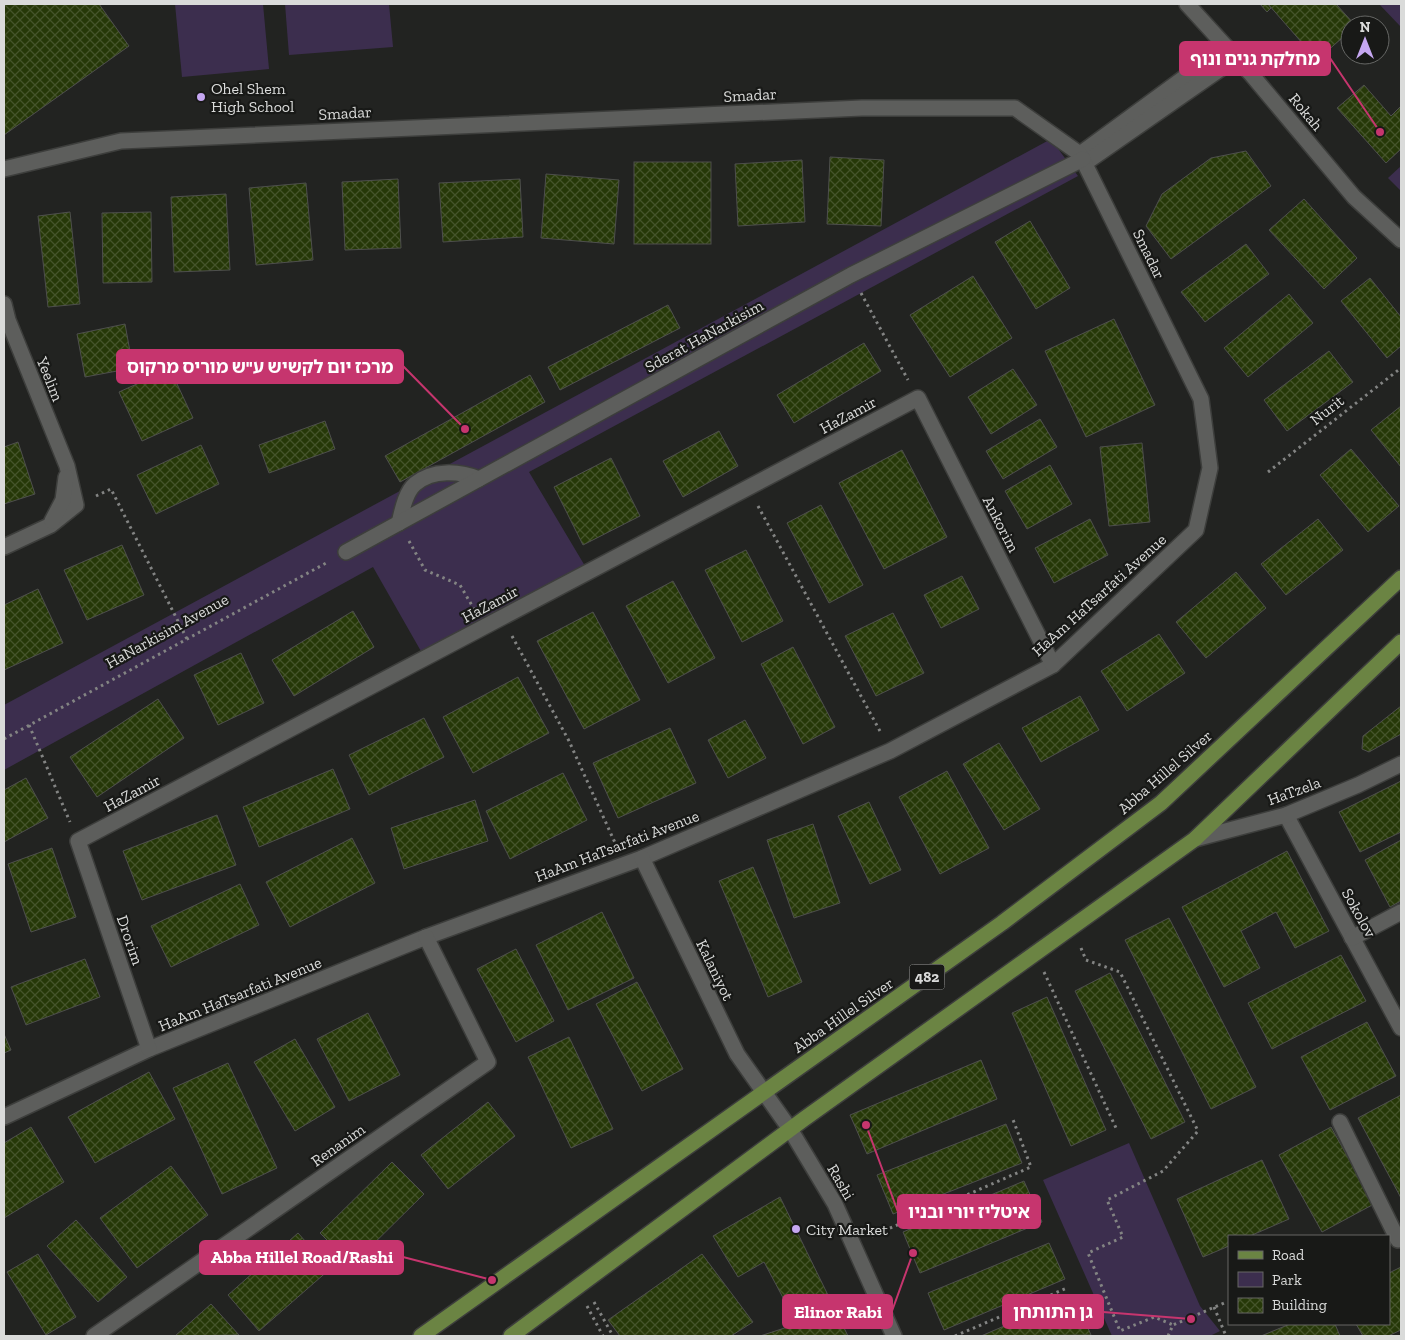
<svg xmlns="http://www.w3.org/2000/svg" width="1405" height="1340" font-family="'Zilla Slab','Noto Sans Hebrew',serif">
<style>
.green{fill:#3c2e4e}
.building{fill:url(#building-cross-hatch);stroke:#4e4f4d}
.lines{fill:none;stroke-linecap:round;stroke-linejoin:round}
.minor-casing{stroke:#3d3e3c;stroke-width:18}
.major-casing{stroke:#3d3e3c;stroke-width:18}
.path{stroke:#838483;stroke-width:3;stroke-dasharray:2.5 4;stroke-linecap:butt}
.minor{stroke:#5d5e5c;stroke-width:15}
.major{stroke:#6b8443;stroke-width:15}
.poi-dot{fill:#c5a7f1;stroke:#181917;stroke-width:2}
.labels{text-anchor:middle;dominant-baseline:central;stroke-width:4.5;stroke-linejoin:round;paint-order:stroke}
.shield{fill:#181917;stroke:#a0a1a0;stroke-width:1}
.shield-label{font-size:15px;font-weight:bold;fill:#dadbda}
.poi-label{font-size:16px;fill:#dadbda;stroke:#181917;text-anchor:start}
.street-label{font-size:16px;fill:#dadbda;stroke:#181917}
.leader{fill:none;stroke:#c6356e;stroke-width:2}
.callout-dot{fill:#c6356e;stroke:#181917;stroke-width:2}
.callout{fill:#c6356e;stroke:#c6356e;stroke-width:2}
.callout-label{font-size:18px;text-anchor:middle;font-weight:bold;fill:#fff}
</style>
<defs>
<pattern id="building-cross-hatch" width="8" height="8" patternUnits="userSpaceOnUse" patternTransform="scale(1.25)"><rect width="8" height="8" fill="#263808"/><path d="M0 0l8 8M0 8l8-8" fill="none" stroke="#45542b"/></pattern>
</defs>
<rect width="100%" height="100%" fill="#222321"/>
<g class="green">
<path d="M175,4H263L269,69L182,77Z"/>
<path d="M285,4H389L393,47L289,55Z"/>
<path d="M1379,4H1401V27Z"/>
<path d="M1051,139L1078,176L529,472L585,566L422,653L373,567L4,770V705Z"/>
<path d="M1401,166V191L1388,178Z"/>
<path d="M1129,1143L1200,1306L1220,1331L1210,1336H1112L1043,1180Z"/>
</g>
<g class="building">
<path d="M4,4H99L129,46L4,135Z"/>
<path d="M1260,4H1268L1271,8L1267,12Z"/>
<path d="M1268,4H1336L1355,25H1350V31L1317,60Z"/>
<path d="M1364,85L1391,116L1401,106V149L1386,163L1337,108Z"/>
<path d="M1246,151L1271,186L1171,259L1146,226L1162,194L1211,158Z"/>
<path d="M830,157L884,160L881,226L827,224Z"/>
<path d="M802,160L805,222L738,226L735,164Z"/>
<rect x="634" y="162" width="77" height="82"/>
<path d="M546,174L619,180L614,244L541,238Z"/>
<path d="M398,179L401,248L345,250L342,182Z"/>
<path d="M520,179L523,237L443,242L439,183Z"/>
<path d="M306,183L313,260L256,265L249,188Z"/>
<path d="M226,194L230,270L174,272L171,197Z"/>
<path d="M1304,199L1357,258L1324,289L1269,230Z"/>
<path d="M70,212L80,304L48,307L38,216Z"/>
<path d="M151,212L152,282L103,283L102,213Z"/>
<path d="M1030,221L1070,288L1036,309L995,242Z"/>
<path d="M1246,244L1269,274L1205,322L1181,292Z"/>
<path d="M973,276L1012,338L950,377L910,315Z"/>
<path d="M1370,278L1401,317V346L1387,358L1341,301Z"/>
<path d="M1289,294L1313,323L1248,377L1224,348Z"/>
<path d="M668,305L680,328L560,390L548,367Z"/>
<path d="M1114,319L1155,405L1086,437L1045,351Z"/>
<path d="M125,324L133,368L85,377L77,334Z"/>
<path d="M864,343L881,371L794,423L777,395Z"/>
<path d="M1329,351L1353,382L1287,431L1264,400Z"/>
<path d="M170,369L193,418L142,441L119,392Z"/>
<path d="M1013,369L1037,405L991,434L968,397Z"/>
<path d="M530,375L545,402L400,482L385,456Z"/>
<path d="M1401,406V467L1371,430Z"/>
<path d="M1040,419L1057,447L1003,479L986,451Z"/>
<path d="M325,421L335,449L269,473L259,445Z"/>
<path d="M719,431L738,466L683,497L663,461Z"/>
<path d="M18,442L35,494L4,504V447Z"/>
<path d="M1142,443L1150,522L1109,526L1100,447Z"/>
<path d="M201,445L219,484L156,514L137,475Z"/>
<path d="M1351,449L1399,506L1368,532L1320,475Z"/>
<path d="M902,450L947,537L884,569L839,483Z"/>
<path d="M611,458L640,516L583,545L554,487Z"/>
<path d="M1050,465L1072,504L1027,529L1005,491Z"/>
<path d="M821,505L863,585L829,603L787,523Z"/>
<path d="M1090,519L1108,555L1054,583L1035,548Z"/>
<path d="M1318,519L1343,550L1286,595L1261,564Z"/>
<path d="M122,545L144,595L87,620L64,570Z"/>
<path d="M746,550L783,621L742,642L705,570Z"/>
<path d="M1236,572L1266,608L1206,658L1176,622Z"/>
<path d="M962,576L979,609L941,628L924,595Z"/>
<path d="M673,581L715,658L668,683L626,606Z"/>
<path d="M38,589L63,643L4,670V605Z"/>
<path d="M353,611L374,647L294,696L272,660Z"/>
<path d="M593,612L640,700L584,729L537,641Z"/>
<path d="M893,613L924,673L876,696L845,636Z"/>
<path d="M1159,634L1185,673L1127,711L1101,671Z"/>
<path d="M793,647L835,727L803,744L761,664Z"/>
<path d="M241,653L264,703L218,725L194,675Z"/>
<path d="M518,677L549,733L473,773L443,717Z"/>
<path d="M1080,696L1099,730L1041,762L1022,728Z"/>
<path d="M158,699L184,738L97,797L70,757Z"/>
<path d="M1401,706V734L1369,752L1362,749L1363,736Z"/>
<path d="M424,718L444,757L369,795L349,755Z"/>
<path d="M745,720L766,758L728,778L708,740Z"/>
<path d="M670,728L696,783L618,818L593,763Z"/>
<path d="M999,743L1040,809L1004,830L963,764Z"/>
<path d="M333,769L350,809L259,847L243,807Z"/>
<path d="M947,771L989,848L940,874L899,797Z"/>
<path d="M563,773L587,820L510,859L486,811Z"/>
<path d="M26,778L48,818L4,842V790Z"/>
<path d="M1401,781V832L1360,852L1339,812Z"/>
<path d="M475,800L488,841L404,869L391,828Z"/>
<path d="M869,802L901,870L870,884L838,816Z"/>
<path d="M217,815L236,865L142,900L123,851Z"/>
<path d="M813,824L840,903L794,918L767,840Z"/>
<path d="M352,838L375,883L290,927L266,882Z"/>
<path d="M1401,840V901L1390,907L1365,860Z"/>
<path d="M52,848L76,917L31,932L8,864Z"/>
<path d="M1287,851L1329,931L1295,948L1276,912L1241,931L1260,968L1224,987L1182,907Z"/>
<path d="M753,867L802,982L768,997L719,881Z"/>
<path d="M240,884L259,925L171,967L151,926Z"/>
<path d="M602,912L634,978L568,1010L536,945Z"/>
<path d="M1169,918L1256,1087L1211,1109L1125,940Z"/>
<path d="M516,949L554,1021L516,1042L477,969Z"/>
<path d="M1341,955L1366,1001L1272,1049L1248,1003Z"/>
<path d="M85,959L100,997L26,1025L11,987Z"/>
<path d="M1110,973L1185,1122L1151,1139L1075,991Z"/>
<path d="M637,982L683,1069L642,1091L596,1004Z"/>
<path d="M1047,997L1106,1130L1071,1146L1012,1013Z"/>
<path d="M368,1013L400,1075L349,1101L317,1039Z"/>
<path d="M1367,1022L1396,1076L1330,1110L1301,1057Z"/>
<path d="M4,1034L11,1050L4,1053Z"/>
<path d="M569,1037L613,1129L571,1148L528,1057Z"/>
<path d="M295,1039L335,1107L295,1131L254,1062Z"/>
<path d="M981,1060L997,1099L867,1154L850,1115Z"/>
<path d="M228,1063L277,1168L222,1194L173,1088Z"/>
<path d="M149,1072L175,1119L95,1163L68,1117Z"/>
<path d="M1401,1095V1198L1358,1118Z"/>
<path d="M488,1102L515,1136L448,1189L421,1155Z"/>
<path d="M1006,1124L1022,1163L893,1214L877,1175Z"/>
<path d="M31,1127L64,1182L4,1218V1143Z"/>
<path d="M1331,1127L1374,1204L1322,1232L1279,1155Z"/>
<path d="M1262,1160L1289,1219L1250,1236H1229V1246L1203,1257L1177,1199Z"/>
<path d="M392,1162L424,1194L352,1265L320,1233Z"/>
<path d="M171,1166L208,1215L137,1268L100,1218Z"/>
<path d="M1024,1181L1042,1222L920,1273L903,1232Z"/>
<path d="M780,1197L848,1336H760L797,1324L764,1262L738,1277L713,1236Z"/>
<path d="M76,1220L127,1277L98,1302L47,1246Z"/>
<path d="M298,1233L330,1269L259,1331L228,1295Z"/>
<path d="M1049,1243L1065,1279L944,1330L928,1293Z"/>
<path d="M38,1254L76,1317L46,1335L7,1272Z"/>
<path d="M702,1254L753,1322L731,1336H620L608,1320Z"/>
<path d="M1401,1267V1330L1388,1336H1363L1356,1324H1389V1273Z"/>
<path d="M1074,1296L1091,1335L981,1336Z"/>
<path d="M211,1304L239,1335L175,1336Z"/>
<path d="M1290,1324H1335L1340,1336H1261Z"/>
</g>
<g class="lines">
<g class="minor-casing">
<g id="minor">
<path d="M1187,4L1251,74L1354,197L1401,240"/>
<path d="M1080,154L1226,47"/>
<path d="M1085,163L1236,58"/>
<path d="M4,169L121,141L862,108H1015L1080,154L1201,399L1210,468L1196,530L1053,665L890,751L642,858L426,937L149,1049L4,1117"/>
<path d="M4,304L8,320L67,466L76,505L51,525L4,547"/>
<path d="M52,521L63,500L66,477"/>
<path d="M399,523C402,511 405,493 415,484C433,469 460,471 479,479"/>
<path d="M346,552L851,275L1083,159"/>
<path d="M1286,815L1401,1028"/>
<path d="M1195,839L1286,815L1358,785L1401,764"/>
<path d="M642,858L737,1054L790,1129L835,1204L894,1336"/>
<path d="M1352,938L1401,912"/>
<path d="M149,1049L78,841L918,398L1053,665"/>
<path d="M1340,1122L1398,1240"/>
<path d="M94,1336L488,1062L426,937"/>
</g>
</g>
<g class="major-casing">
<g id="major">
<path d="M421,1336L1002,923L1161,803L1401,578"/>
<path d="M511,1336L804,1119L1195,839L1401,642"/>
</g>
</g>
<g class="path">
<path d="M861,293L908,380"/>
<path d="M1268,472L1401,368"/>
<path d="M96,496L111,489L187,639"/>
<path d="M758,506L881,733"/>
<path d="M409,541L425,570L460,585L474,609"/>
<path d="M512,636L569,741L616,845"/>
<path d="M29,725L70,822"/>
<path d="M4,739L328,562"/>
<path d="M1081,948L1086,960L1120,972L1198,1131L1163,1171L1107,1200L1123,1237L1088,1253L1120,1331L1154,1317L1173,1325"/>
<path d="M1044,972L1116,1128"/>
<path d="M872,1236L1031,1167L1012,1117"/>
<path d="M594,1302L613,1336"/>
<path d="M587,1306L603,1336"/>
<path d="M1214,1307L1226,1336"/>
<path d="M955,1336L1067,1288"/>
<path d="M1168,1336L1173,1325L1224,1303"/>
</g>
<use href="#minor" class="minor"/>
<use href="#major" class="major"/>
</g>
<g class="poi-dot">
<circle cx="201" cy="97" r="5"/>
<circle cx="796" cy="1229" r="5"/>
</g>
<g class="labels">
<rect class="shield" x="909.5" y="964.5" width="35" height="25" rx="4"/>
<g class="shield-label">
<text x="927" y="977">482</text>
</g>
<g class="poi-label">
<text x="211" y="88">Ohel Shem<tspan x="211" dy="18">High School</tspan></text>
<text x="806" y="1229">City Market</text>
</g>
<g class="street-label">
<text transform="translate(750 95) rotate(-3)">Smadar</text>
<text transform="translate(1306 112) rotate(50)">Rokah</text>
<text transform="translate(345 113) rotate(-3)">Smadar</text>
<text transform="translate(1149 254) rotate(64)">Smadar</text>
<text transform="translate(704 336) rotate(-29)">Sderat HaNarkisim</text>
<text transform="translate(50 379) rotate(68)">Yeelim</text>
<text transform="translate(1327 410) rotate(-38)">Nurit</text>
<text transform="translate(848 415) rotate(-28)">HaZamir</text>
<text transform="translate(1001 524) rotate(63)">Ankorim</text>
<text transform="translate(1099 595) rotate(-42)">HaAm HaTsarfati Avenue</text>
<text transform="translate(490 604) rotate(-28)">HaZamir</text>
<text transform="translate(167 631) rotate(-29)">HaNarkisim Avenue</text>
<text transform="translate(1165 772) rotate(-41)">Abba Hillel Silver</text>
<text transform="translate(1294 791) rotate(-20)">HaTzela</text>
<text transform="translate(132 793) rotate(-28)">HaZamir</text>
<text transform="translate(617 846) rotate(-21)">HaAm HaTsarfati Avenue</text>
<text transform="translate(1359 913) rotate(61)">Sokolov</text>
<text transform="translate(130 940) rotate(71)">Drorim</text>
<text transform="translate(715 970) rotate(64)">Kalaniyot</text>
<text transform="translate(240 994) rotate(-22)">HaAm HaTsarfati Avenue</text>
<text transform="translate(843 1015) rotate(-35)">Abba Hillel Silver</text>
<text transform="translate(338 1145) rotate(-35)">Renanim</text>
<text transform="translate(841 1182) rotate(60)">Rashi</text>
</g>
</g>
<path class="leader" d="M1380 132L1330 58M465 429L403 366M866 1125L898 1212M492 1280L403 1257M913 1253L892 1311M1191 1319L1103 1312"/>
<g class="callout-dot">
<circle cx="1380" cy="132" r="5"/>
<circle cx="465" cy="429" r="5"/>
<circle cx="866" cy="1125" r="5"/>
<circle cx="492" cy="1280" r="5"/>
<circle cx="913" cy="1253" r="5"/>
<circle cx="1191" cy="1319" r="5"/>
</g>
<g class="callout">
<rect x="1180" y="42" width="150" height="33" rx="5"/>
<rect x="117" y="350" width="286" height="33" rx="5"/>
<rect x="898" y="1195" width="142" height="33" rx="5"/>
<rect x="200" y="1241" width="203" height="33" rx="5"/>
<rect x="783" y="1295" width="109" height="33" rx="5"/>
<rect x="1003" y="1295" width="100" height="33" rx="5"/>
</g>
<g class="callout-label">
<text x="1255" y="65">מחלקת גנים ונוף</text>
<text x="260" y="373">מרכז יום לקשיש ע"ש מוריס מרקוס</text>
<text x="969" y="1218">איטליז יורי ובניו</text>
<text x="302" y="1263">Abba Hillel Road/Rashi</text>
<text x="838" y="1318">Elinor Rabi</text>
<text x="1053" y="1318">גן התותחן</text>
</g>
<rect width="1405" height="1340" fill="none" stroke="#dadbda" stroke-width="10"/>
<rect x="1228" y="1235" width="162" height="90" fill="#181917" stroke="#666765"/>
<rect x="1238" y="1251" width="25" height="8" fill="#6b8443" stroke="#666765"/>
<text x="1272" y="1260" font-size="15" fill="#dadbda">Road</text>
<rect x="1238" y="1272" width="25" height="15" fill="#3c2e4e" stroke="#666765"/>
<text x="1272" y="1285" font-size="15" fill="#dadbda">Park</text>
<rect x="1238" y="1298" width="25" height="15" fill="url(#building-cross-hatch)" stroke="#666765"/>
<text x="1272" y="1310" font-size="15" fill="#dadbda">Building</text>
<g transform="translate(1365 40)"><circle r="24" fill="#181917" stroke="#666765"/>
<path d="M0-4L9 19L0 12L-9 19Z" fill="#c5a7f1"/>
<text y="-8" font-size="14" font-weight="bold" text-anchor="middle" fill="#dadbda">N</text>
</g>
</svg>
